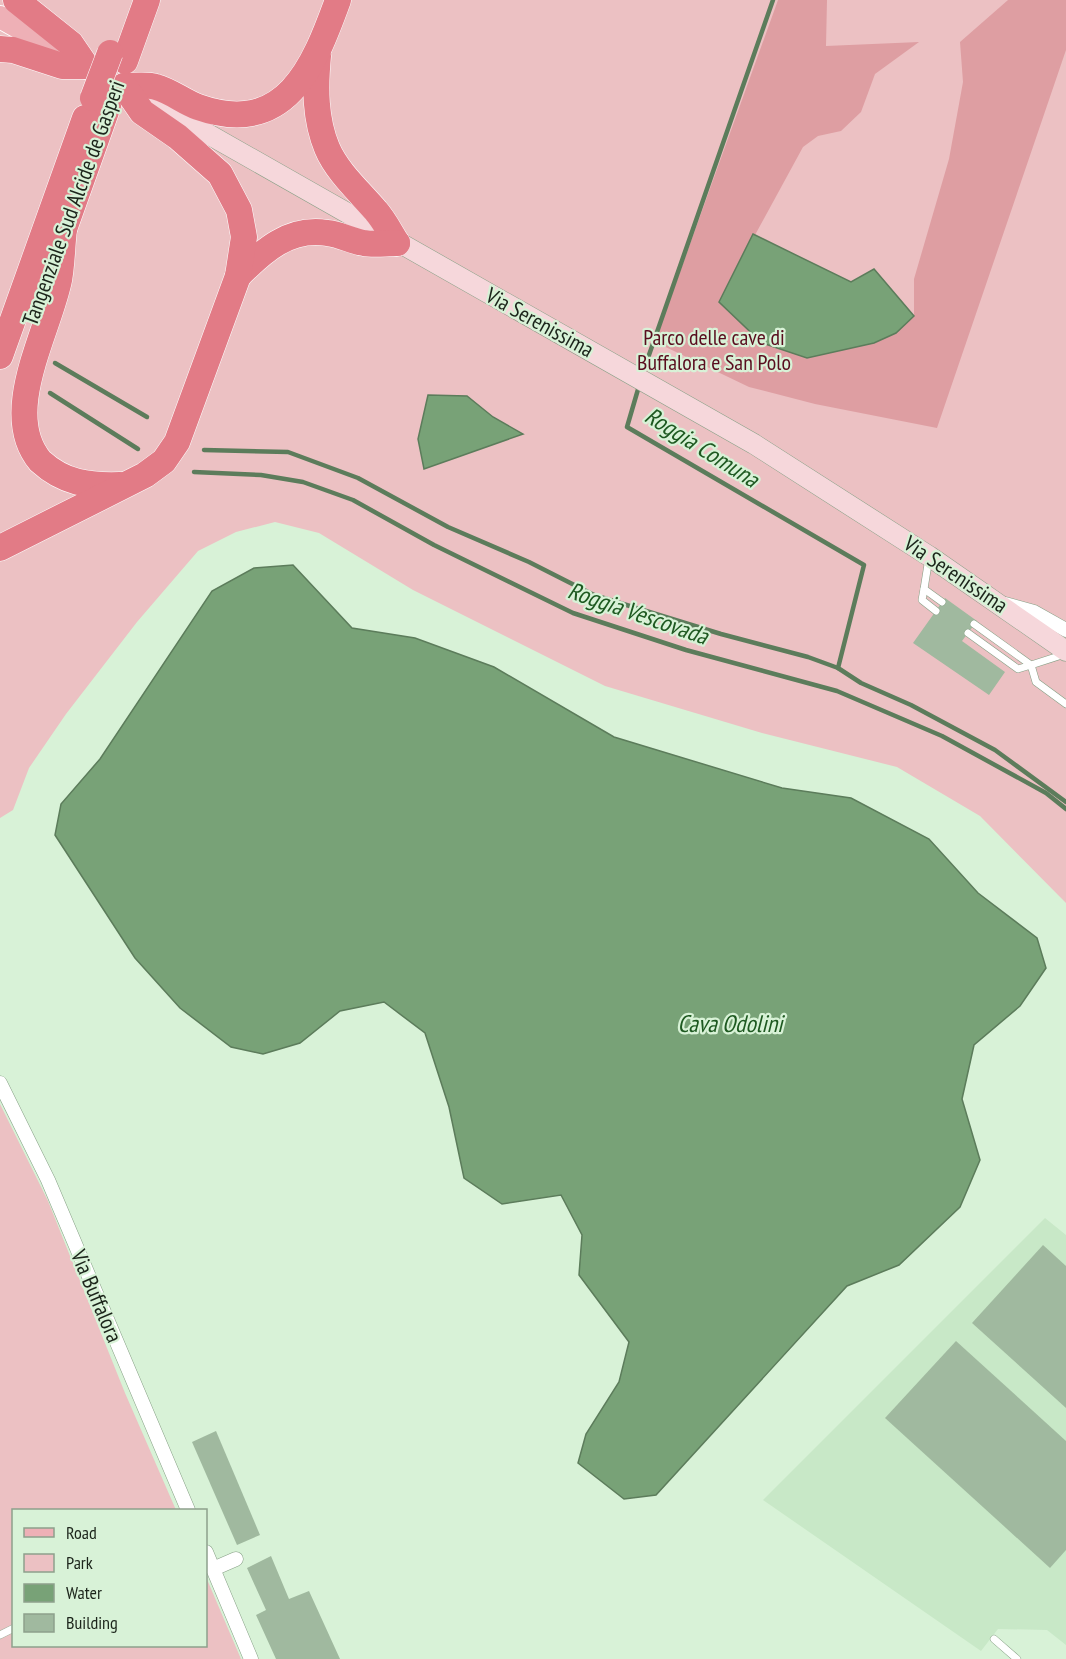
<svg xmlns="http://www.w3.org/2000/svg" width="1066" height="1659" font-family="'PT Sans Narrow',sans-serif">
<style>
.built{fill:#c8e8c7}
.green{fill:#ecc1c3}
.forest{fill:#de9ea2}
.water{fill:#78a277;stroke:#5c7c5b;stroke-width:1.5}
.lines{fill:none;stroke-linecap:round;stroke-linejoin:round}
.stream{stroke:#5c7c5b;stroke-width:4.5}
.building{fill:#a0b99f}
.lane-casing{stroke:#87a086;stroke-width:8}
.street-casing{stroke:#87a086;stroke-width:15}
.secondary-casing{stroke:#87a086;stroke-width:21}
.primary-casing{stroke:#fff;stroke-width:24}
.highway-casing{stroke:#fff;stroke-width:27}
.lane{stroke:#fff;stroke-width:7}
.street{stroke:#fff;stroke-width:14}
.secondary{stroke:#f6d7db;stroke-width:20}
.primary{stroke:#eeb0b6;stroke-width:22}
.highway{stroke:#e27b86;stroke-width:26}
.highway-bridge-casing{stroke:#fff;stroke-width:27;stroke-linecap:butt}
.highway-bridge{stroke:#e27b86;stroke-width:26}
.labels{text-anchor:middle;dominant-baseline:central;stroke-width:4.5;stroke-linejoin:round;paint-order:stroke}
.street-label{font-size:22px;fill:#1c251b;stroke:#d8f2d7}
.park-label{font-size:22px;fill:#590d1e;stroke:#d8f2d7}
.water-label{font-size:24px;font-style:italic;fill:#1e5921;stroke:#d8f2d7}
</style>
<rect width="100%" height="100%" fill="#d8f2d7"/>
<path class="built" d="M1045,1218L1066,1235V1645L1047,1630L998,1629L981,1651L763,1500Z"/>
<g class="green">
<path d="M0,0H1066V903L980,816L897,767L762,733L605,686L413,590L319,533L275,522L236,532L198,551L137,622L66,714L29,768L13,810L0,818Z"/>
<path d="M0,1104L48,1201L125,1393L176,1510H14V1646H206V1577L241,1659H0Z"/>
</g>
<path class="forest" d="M778,0H827L826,46L919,42L875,74L861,112L841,131L818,136L803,147L719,301L914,316V279L949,159L963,82L960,42L1008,0H1066V50L937,428L815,404L749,387L651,340L658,333Z"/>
<g class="water">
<path d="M753,234L851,282L874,269L914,316L896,333L874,343L807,358L762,343L719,302Z"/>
<path d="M428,395L467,396L493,417L523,434L424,469L418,439Z"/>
<path d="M293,565L352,628L415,638L494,667L614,737L782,788L851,798L929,839L978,893L1037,938L1046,968L1020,1006L974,1045L962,1099L980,1160L960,1207L899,1265L847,1286L656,1495L624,1499L578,1463L586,1434L619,1382L629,1342L579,1275L582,1235L561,1195L502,1204L464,1178L449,1107L425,1033L384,1002L340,1011L300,1043L263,1054L231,1047L180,1008L135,958L55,835L61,804L100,759L212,591L254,568Z"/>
</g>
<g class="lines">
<g class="stream">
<path d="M55,363L147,417"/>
<path d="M642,375L773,0"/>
<path d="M639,386L627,427L864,565L838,668"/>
<path d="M50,393L138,449"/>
<path d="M204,450L288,452L358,478L448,527L529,562L594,595L721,634L808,657L838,668L861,683L911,705L995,750L1066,802"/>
<path d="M194,472L261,475L303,482L353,500L434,545L573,613L686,650L837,691L942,736L1046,793L1066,809"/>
</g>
</g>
<g class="building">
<path d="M945,598L977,621L962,641L1005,672L989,695L913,643Z"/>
<path d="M1043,1245L1066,1266V1408L972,1323Z"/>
<path d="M956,1341L1066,1441V1550L1050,1568L885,1418Z"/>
<path d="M216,1431L260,1535L237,1545L192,1442Z"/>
<path d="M271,1556L289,1599L309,1591L340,1659H276L256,1615L266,1610L247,1568Z"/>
</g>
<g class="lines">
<g class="lane-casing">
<g id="lane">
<path d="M929,558L924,589L942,602"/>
<path d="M924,589L922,600L936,611"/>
<path d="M974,624L1031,665L1065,654"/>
<path d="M968,633L1018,669L1031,665L1036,682L1066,704"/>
<path d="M0,1635L14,1628"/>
<path d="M994,1639L1017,1659"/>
</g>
</g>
<g class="street-casing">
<g id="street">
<path d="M1005,604L1034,612L1066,630"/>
<path d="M0,1083L48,1180L188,1510"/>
<path d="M206,1552L251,1659"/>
<path d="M213,1569L236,1559"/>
</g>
</g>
<g class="secondary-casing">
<path id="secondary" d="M127,88L754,444L929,556L1066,651"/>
</g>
<g class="primary-casing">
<path id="primary" d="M0,17L85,65"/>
</g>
<g class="highway-casing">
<g id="highway">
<path d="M16,0L71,44L86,66"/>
<path d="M0,49L13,50L62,66H86"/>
<path d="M318,56C315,88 315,119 327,148C337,172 360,192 376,211C384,220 390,232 397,243"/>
<path d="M125,61L147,0"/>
<path d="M124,86C134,86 147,84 156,87C171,91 184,102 198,107C286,138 314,66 338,0"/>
<path d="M64,229C62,246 62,264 59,280C48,333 0,413 40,461C64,483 88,486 120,485"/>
<path d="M58,246L108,106"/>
<path d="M238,276C263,251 289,227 327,233C340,234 351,241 364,243C374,245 386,243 397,243"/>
<path d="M0,356L85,118"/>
<path d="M0,548L145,475L164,461L177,442L238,276L244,237L239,210L220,174L178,137L142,112L124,86"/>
</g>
</g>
<use href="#lane" class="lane"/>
<use href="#street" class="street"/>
<use href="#secondary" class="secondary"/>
<use href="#primary" class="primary"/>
<use href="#highway" class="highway"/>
<g class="highway-bridge-casing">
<path id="highway-bridge" d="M93,98L110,53"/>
</g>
<use href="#highway-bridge" class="highway-bridge"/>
</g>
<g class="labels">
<g class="street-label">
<text transform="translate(73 203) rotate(-70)">Tangenziale Sud Alcide de Gasperi</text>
<text transform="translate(540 322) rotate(29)">Via Serenissima</text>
<text transform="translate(956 574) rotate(34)">Via Serenissima</text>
<text transform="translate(97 1296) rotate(67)">Via Buffalora</text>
</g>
<g class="park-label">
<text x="714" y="337">Parco delle cave di<tspan x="714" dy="25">Buffalora e San Polo</tspan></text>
</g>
<g class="water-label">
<text transform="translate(702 447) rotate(32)">Roggia Comuna</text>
<text transform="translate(638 613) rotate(19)">Roggia Vescovada</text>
<text x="730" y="1023">Cava Odolini</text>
</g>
</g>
<rect x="12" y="1509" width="195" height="138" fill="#d8f2d7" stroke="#8da08c" stroke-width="1.5"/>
<rect x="24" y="1528" width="30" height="9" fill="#eeb0b6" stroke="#8da08c" stroke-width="1.5"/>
<text x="66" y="1539" font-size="18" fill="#1c251b">Road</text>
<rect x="24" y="1554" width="30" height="18" fill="#ecc1c3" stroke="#8da08c" stroke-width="1.5"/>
<text x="66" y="1569" font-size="18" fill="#1c251b">Park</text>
<rect x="24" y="1584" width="30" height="18" fill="#78a277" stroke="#8da08c" stroke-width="1.5"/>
<text x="66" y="1599" font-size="18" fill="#1c251b">Water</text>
<rect x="24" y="1614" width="30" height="18" fill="#a0b99f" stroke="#8da08c" stroke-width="1.5"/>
<text x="66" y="1629" font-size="18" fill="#1c251b">Building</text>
</svg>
